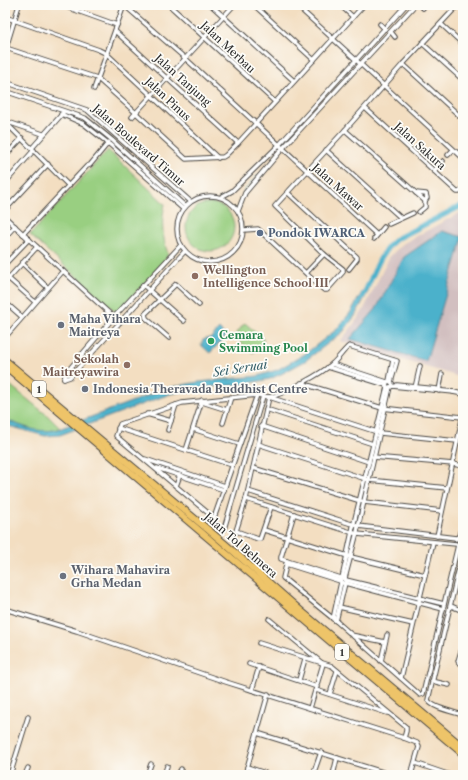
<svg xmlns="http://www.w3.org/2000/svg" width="468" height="780" font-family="'Libre Caslon Text',serif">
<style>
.industrial{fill:#d2bfc0}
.green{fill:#99cf81;stroke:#627d56}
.water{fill:#4cb1cb;stroke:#3c6e7b}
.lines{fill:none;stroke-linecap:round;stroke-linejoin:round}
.stream{stroke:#4cb1cb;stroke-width:1}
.river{stroke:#4cb1cb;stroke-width:5.5}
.street-casing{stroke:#494642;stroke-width:5.5}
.highway-casing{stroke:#494642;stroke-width:8}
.street{stroke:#fff;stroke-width:3.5}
.highway{stroke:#eec469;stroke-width:6}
.service-dot{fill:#5c6f8a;stroke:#fdfcf7;stroke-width:1.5}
.education-dot{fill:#8d6e63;stroke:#fdfcf7;stroke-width:1.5}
.worship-dot{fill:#6b7280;stroke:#fdfcf7;stroke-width:1.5}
.leisure-dot{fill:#2e9e5b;stroke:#fdfcf7;stroke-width:1.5}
.labels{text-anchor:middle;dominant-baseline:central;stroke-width:3.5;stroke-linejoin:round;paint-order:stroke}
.shield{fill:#fdfcf7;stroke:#6a6a68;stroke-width:1}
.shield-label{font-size:10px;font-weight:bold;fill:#2b2b2b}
.street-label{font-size:11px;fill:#2b2b2b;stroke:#fdfcf7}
.service-label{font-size:11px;font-weight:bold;fill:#4e5e75;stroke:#fdfcf7;text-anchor:start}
.education-label{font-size:11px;font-weight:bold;fill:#785e54;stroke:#fdfcf7;text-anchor:start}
.worship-label{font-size:11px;font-weight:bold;fill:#5b616d;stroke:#fdfcf7;text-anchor:start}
.leisure-label{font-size:11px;font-weight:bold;fill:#27864d;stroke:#fdfcf7;text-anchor:start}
.water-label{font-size:12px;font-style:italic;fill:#38616b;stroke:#fdfcf7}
</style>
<rect width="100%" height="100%" fill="#fdfcf7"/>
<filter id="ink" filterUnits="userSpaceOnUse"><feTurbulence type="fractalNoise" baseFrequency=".025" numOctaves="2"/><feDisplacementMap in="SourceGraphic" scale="8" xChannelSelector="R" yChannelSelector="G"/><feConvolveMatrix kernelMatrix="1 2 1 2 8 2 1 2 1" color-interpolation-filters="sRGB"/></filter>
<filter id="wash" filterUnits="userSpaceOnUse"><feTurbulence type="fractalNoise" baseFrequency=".012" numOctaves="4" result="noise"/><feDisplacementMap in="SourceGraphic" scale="16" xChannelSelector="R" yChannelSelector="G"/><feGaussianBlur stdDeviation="0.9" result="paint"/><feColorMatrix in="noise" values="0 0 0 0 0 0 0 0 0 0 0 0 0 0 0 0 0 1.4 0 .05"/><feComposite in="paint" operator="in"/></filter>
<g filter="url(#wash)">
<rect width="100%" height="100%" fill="#f3dec1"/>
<path class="industrial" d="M463,211V378L340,341L348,332L363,311L390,256L404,243Z"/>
<g class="green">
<path d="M108,150L165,204C161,221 162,237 168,254L163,263L117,313L30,235Z"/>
<circle cx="210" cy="227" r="24"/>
<path d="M245,323L264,340L253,353L234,336Z"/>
<path d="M5,381L48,416L60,428C39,436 24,426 5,420Z"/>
</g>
<g class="water">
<path d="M442,231L463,237L426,361L350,339L376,309L404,257Z"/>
<path d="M364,289L369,290L355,316L343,332L305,361L281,374L270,379L260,381L238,385L205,387L170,394L60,435L45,436L5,425V420C24,426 34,433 56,430L171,387L199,382L258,376L277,370L305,354L337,329L350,313Z"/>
<path d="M219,329L226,336L210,353L201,345L203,340L212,337Z"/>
</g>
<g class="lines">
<path class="stream" d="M243,192L258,175"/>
<path class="river" d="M363,296C373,277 379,253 396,239L463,205"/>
</g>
</g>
<g filter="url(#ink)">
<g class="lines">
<g class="street-casing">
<g id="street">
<path d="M61,5L117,25"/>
<path d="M124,5L186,59L377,235"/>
<path d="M169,5L275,102"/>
<path d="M211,5L294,81"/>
<path d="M254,5L314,60"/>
<path d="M296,5L463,158"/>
<path d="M340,5L353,17"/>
<path d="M420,5L423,8"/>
<path d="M462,5L463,6"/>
<path d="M5,17L99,50L107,54L218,158"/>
<path d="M380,24L385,29"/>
<path d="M441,24L463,44"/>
<path d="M115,31L238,143"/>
<path d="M391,32L395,37"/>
<path d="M422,43L463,80"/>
<path d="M6,48L97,78L136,113L186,159L223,157L226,155L238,143L364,5"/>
<path d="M5,51L19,5"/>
<path d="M403,64L463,119"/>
<path d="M5,82L87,110L190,201"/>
<path d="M94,89L124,5"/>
<path d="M5,91L85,118L112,140L185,206"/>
<path d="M365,108L457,192H459L463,189"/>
<path d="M61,114L84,124L108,143L183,209"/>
<path d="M132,117L234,5"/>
<path d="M5,121L43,134"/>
<path d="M8,125L69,186"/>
<path d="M345,130L425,201V207L419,212"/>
<path d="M32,148L63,113"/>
<path d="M326,150L401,218"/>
<path d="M448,155L453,150"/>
<path d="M5,156L22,138"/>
<path d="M434,171L443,161"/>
<path d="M5,183L34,150"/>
<path d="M287,192L357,257V259L349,269"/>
<path d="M416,193L426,194L427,198L425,201"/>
<circle cx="210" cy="229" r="33"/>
<path d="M221,197L232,191L279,145L406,5"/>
<path d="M5,210L48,164"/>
<path d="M238,211L245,193L283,148L415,5"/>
<path d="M5,217L63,271L8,334"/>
<path d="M389,224L413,213"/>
<path d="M244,230L258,229L324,290H327L343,272V269L324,254L275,206L345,130L403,64L458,5"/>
<path d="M23,234L87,166L90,165L109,142"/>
<path d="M5,237L15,226"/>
<path d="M374,239L384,227"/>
<path d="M22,263L48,288"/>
<path d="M5,264L29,239"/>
<path d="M63,271L119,322"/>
<path d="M306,273L324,254"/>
<path d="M8,278L35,302"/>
<path d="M5,282L37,247"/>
<path d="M143,285L184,321"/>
<path d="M5,302L22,317"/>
<path d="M169,338L146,318L145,314L176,284L199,305"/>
<path d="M332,364L387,382"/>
<path d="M328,367L386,385"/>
<path d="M64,379L66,373L114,317L181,245"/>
<path d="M64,379L70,377L185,251"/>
<path d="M389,381L393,360"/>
<path d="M301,383L382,408L462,417"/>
<path d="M392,383L390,381L387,382L386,386L389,388L392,386L454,392"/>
<path d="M397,385L437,389"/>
<path d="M415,388L420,366"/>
<path d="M439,391L442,374"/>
<path d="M453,392L463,394"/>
<path d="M257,395L214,518L116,436L120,424L182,403L257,395L269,397L380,433L457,441"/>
<path d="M269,397L246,499L236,531L258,539H260L271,507"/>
<path d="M270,397C284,394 321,374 332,364C338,359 343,351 349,346L397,361L391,382"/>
<path d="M202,402L227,410"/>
<path d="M266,409L373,444"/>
<path d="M147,414L171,421"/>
<path d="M223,423L231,397"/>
<path d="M261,426L369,462"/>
<path d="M118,428L232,465"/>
<path d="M193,429L239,444"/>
<path d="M168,430L176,405"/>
<path d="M258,444L369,480L447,488"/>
<path d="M186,450L202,400"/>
<path d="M373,457L453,464L463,466"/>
<path d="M145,459L225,486"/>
<path d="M157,468L224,490"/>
<path d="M253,468L364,502L442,511"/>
<path d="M176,486L180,475"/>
<path d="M248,491L358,526L456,538"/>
<path d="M246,499L357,534L456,544"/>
<path d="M294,514L281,557V559L287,561L283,578L336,621L420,695L423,694L458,545"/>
<path d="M224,529L263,396"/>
<path d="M264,530L351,557L425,575"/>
<path d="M437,536L463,415"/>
<path d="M459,536L463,522"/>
<path d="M456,539L459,536L463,537"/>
<path d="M463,551L428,700C432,708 454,712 463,715"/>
<path d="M287,561L341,578"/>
<path d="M286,564L340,581"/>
<path d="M342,578L353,527L387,387"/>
<path d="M345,578L357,532L390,387"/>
<path d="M346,580L444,604"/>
<path d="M451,606L463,611"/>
<path d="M339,607L413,624"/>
<path d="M5,609L77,631L226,682L404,738L417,743L419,747L411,775"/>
<path d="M269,619L322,663"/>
<path d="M333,619L341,582"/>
<path d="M336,621L345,583L346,581L345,578H342L340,580L342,583H345L443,609"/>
<path d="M351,635L385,642"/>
<path d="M259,643L332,666L406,727V731L404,738"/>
<path d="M463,645L458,661L459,663L463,664"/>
<path d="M381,661L387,635"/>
<path d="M249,664L317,687"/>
<path d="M401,678L433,542"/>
<path d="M299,680L305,659"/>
<path d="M432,681L449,685"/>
<path d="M252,690L259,667"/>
<path d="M316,690L387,713"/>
<path d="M330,694L337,671"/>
<path d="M310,708L323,664"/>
<path d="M257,733L392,775"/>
<path d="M415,763L450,775"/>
<path d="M247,767L271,775"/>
<path d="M10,775L28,717"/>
<path d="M25,775L28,768"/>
<path d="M147,775L151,764"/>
<path d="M164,775L167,766"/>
<path d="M178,775L181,769"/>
<path d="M245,775L268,694"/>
<path d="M313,775L321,752"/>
<path d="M333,775L337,758"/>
</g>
</g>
<g class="highway-casing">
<g id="highway">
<path d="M5,360L224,543L300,610L463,747"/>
<path d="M5,366L463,754"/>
</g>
</g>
<use href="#street" class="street"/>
<use href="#highway" class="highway"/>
</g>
</g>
<circle class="service-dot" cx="260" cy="233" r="4"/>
<g class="education-dot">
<circle cx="195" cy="276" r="4"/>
<circle cx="127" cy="365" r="4"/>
</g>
<g class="worship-dot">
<circle cx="61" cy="325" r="4"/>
<circle cx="85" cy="389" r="4"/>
<circle cx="63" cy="576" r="4"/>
</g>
<circle class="leisure-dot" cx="211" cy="341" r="4"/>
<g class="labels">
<g class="shield">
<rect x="32" y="381" width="14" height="16" rx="3"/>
<rect x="335" y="644" width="14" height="16" rx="3"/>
</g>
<g class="shield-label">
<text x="39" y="389">1</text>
<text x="342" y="652">1</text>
</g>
<g class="street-label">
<text transform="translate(228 47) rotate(43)">Jalan Merbau</text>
<text transform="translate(183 80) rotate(42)">Jalan Tanjung</text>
<text transform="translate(168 99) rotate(43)">Jalan Pinus</text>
<text transform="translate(139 145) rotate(41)">Jalan Boulevard Timur</text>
<text transform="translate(420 146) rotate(42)">Jalan Sakura</text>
<text transform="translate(338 187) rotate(42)">Jalan Mawar</text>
<text transform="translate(241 545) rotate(41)">Jalan Tol Belmera</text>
</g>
<g class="service-label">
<text x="268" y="233">Pondok IWARCA</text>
</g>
<g class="education-label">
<text x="203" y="270">Wellington<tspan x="203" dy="13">Intelligence School III</tspan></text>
<text x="119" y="359" text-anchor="end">Sekolah<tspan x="119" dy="13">Maitreyawira</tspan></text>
</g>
<g class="worship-label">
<text x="69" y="319">Maha Vihara<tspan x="69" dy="13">Maitreya</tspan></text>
<text x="93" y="389">Indonesia Theravada Buddhist Centre</text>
<text x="71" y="570">Wihara Mahavira<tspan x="71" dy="13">Grha Medan</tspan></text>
</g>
<g class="leisure-label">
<text x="219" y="335">Cemara<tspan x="219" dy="13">Swimming Pool</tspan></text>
</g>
<g class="water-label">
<text transform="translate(240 368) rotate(-9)">Sei Seruai</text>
</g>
</g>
<rect width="468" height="780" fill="none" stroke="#fdfcf7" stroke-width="20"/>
</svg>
